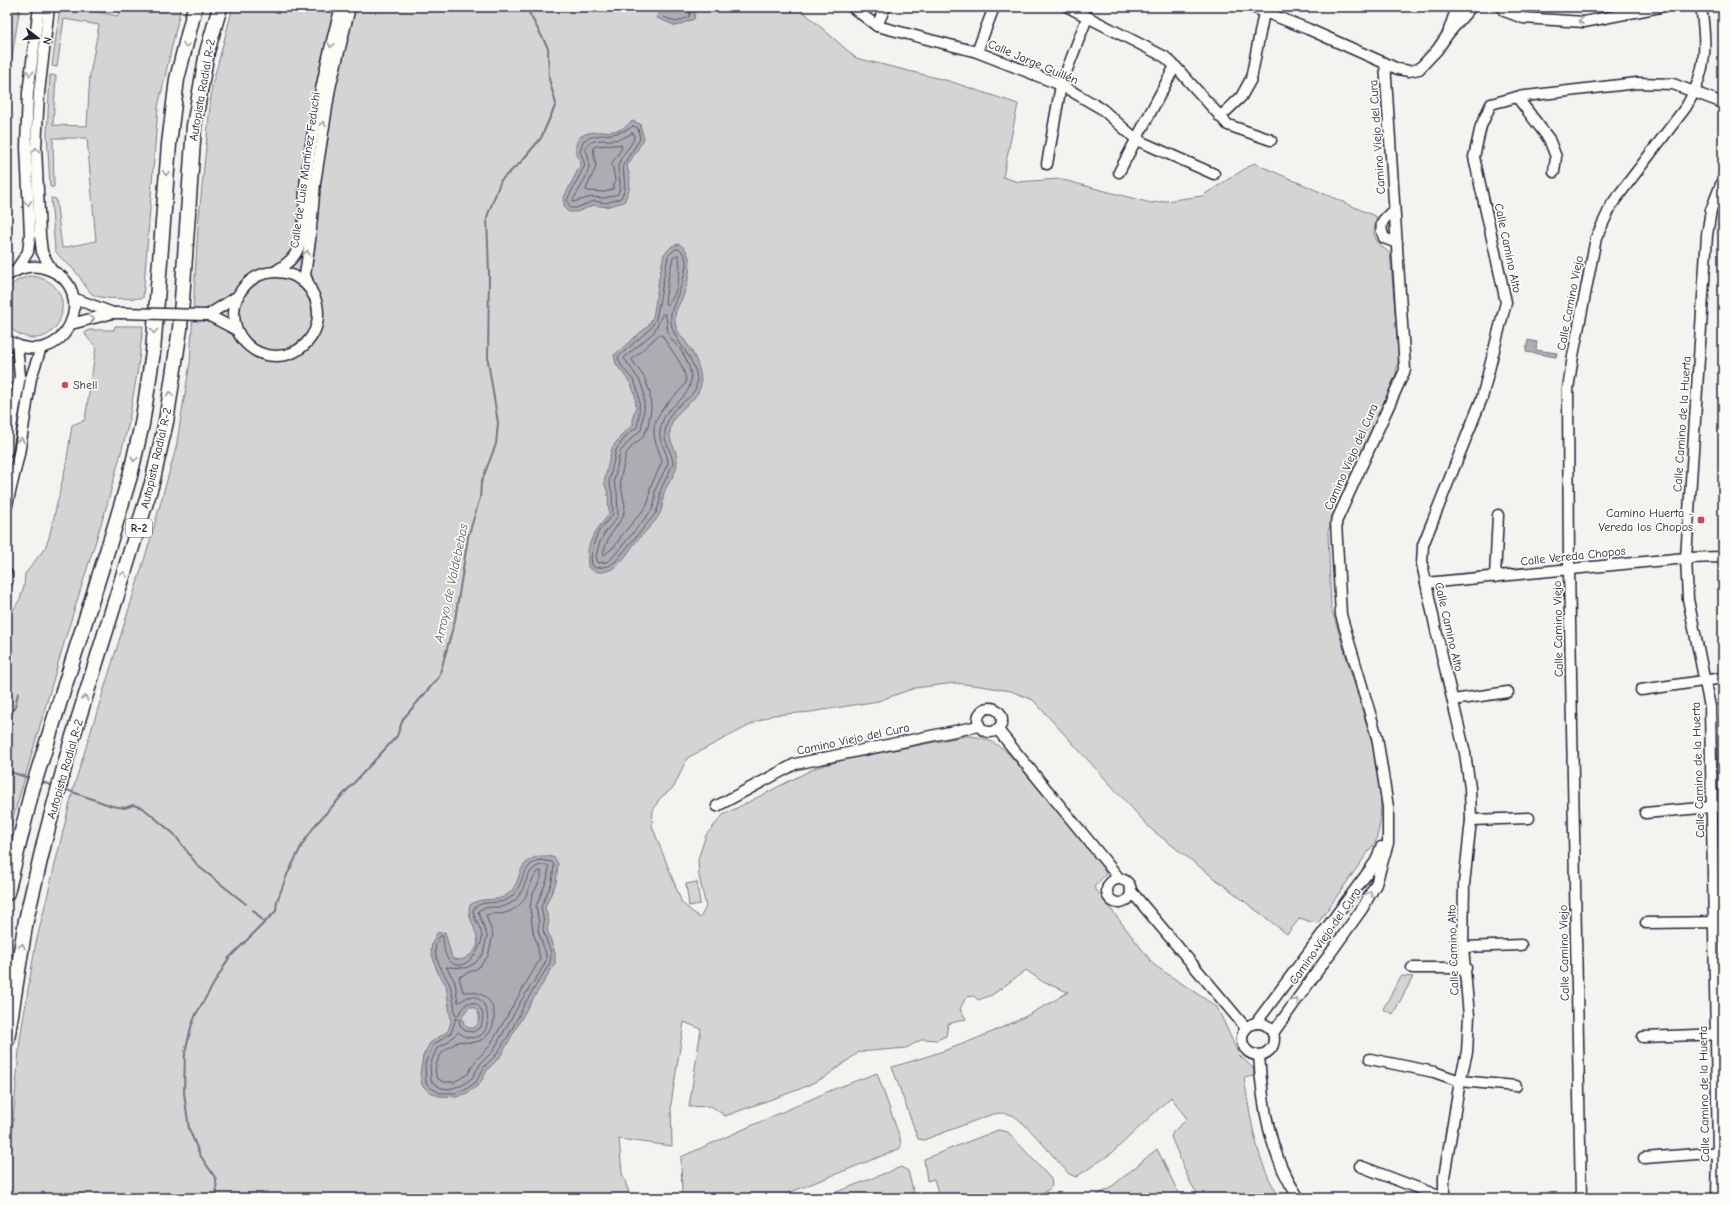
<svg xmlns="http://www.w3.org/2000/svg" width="1730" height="1205" font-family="'Comic Neue',sans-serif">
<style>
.green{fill:#d5d4d5;stroke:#7c7b88}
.water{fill:#acacb2;stroke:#757582;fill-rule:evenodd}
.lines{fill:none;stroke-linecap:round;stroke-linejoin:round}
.shore{stroke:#59596b;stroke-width:1}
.stream{stroke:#757582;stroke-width:2}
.minor-casing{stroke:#22223b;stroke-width:13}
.highway-casing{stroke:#22223b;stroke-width:17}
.minor{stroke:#fdfcf7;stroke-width:10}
.highway{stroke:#fdfcf7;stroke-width:14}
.minor-bridge-casing{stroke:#22223b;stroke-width:13;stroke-linecap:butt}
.minor-bridge{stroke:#fdfcf7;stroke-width:10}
.oneway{stroke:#9a9aa2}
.poi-dot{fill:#d1495b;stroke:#fdfcf7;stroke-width:1.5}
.labels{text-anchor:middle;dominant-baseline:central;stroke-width:3.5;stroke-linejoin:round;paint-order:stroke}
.shield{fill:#fdfcf7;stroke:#646373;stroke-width:1}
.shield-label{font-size:11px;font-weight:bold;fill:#22223b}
.street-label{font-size:12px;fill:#22223b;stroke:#fdfcf7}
.poi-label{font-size:12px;fill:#22223b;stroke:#fdfcf7;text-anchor:start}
.water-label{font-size:13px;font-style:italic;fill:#59596b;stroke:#fdfcf7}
</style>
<rect width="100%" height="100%" fill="#f4f3ef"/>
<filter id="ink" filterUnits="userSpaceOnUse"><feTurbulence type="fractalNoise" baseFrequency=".025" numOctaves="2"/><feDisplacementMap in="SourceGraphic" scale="8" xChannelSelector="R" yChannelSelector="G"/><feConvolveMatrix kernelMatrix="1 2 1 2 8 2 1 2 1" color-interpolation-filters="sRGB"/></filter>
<g filter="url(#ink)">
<g class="green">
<path d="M7,7H20C15,37 10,67 8,98C6,145 9,192 10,239L7,249Z"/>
<path d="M60,7H73L118,16L121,7H181L158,107L143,298C131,298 100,301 91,293C84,286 81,277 74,270C68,263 60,259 55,250L51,198L56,199L62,248L96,241L87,138H53L54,187H50L47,133L50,75L56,76L53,125L87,126L90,74L99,25L64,19L57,67L52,66Z"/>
<path d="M233,7H798L856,58L949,81L1018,104L1003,177L1018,182L1059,179L1151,203L1202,196L1254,163L1377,217C1371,237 1374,241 1390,253L1399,357L1395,377L1328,531L1331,607L1373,746L1381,800L1380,823L1376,841L1318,923L1311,922L1300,918L1287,934L1152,830L1033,700L1011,691L981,686L955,683L915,688L878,701L811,712L773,715L756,722L687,758L674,787L659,799L653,811L652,826L682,903L700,918L706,907L699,876L698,859L706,835L723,815L815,768L843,760L966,736C983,736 995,742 1007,752L1066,820L1103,868L1106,874L1094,887L1154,965L1217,1007L1239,1055L1253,1068L1254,1076L1244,1078C1251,1120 1256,1162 1280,1198H1200L1190,1182L1171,1137L1173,1132L1187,1119L1171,1097L1112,1153L1076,1177L1069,1174C1058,1162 1024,1120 1012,1115C1003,1112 996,1113 987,1116L924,1140L918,1139L892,1067C955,1049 1013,1027 1068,992L1043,982L1026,970L992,995L978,1000L974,996L966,997L960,1009L966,1019L948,1024L946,1036L937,1040L923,1039L906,1048L859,1052L825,1077L800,1089L725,1116L711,1106L689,1107L701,1029L684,1022L671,1104L672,1146L619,1139L622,1173L631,1198H9V1169L20,1039L35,947L74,786L149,544L176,448L190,363L198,227L212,86Z"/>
<path d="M30,276C81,280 65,347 27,337C20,335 14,332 9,326C6,322 7,317 7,312C7,289 6,283 30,276Z"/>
<path d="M115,326H143L138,368L128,426L107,505L66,636L7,839V615L14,609L20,599L24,586L25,574L45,548L49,538L66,465L72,425L85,420L96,347L86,336L85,332L89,330H114Z"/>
<path d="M697,882L700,904L689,906L686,884Z"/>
<path d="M1401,976L1413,977L1393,1014L1383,1009Z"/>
<path d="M877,1073L900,1138L901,1146L899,1149L776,1198H682L681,1157L834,1089Z"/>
<path d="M998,1130L1008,1132L1051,1179L1052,1186L1048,1190L1029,1198H932L939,1196L934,1179L927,1181L924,1159Z"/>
<path d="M1157,1149L1181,1198H1092L1110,1188Z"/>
<path d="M901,1167L908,1171L915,1198H821Z"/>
</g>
<g class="water">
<path d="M668,7H696L694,19L676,26L657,18L658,13Z"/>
<path d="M632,121L640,124L644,139L627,166L630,178L629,190L624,202L606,207L594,205L577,212H569L565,209L563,199L581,164C580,159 576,155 576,150C574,126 605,134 619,130C624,128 628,125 632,121Z"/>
<path d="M679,244C697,253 688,282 683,297C680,303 676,308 675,316C674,330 681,335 688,345C695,355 701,370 701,382C701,400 678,407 672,423C665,443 678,446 677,463C677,472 669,482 665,490C662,496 664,505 660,513C655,524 642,534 635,543C629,551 625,558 618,565C609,572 598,576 588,567C585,542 595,532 609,514L608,493L604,482L612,448L623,433L633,425V415L636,409L635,395L631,384L616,364L614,355L648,326L653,317L655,306L659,278L664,254L672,246Z"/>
<path d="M1528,340L1537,342L1536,350L1557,353L1556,357L1526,352Z"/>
<path d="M540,856H548L555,858L558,864L556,883L545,907L549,922L547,929L555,953V965L549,971L547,977L529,1005L500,1057L488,1069L479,1085L467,1093L457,1097L439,1096L429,1092L422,1085L420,1074L423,1056L430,1043L448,1031L451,1022L446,985L437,971L431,951L432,943L437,933L445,932L452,958C457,960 462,961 467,957C492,943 464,922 470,905C483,895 496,904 508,894C524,881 514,862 540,856ZM469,1007H474C481,1014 481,1022 474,1028H468L464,1024L462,1016Z"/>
</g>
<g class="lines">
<g class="shore">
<path d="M671,7L670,11L664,17L676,22L689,17L691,7"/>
<path d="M633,126L638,128L640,139L623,165L625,189L621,198L606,203L594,201L576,208H570L567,200L585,165L580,151L583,141C599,131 614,139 633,126Z"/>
<path d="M632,133L634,134V138C631,147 622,154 619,163C615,173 624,180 618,194L605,198L592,197L573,202V200C582,184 596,167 585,149C589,136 609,142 620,139C624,138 628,135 632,133Z"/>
<path d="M621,145L622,148L612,163L615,180L613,189L605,192L587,191L586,189L596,167L593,148L596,146Z"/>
<path d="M679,249C698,259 673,301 671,314C668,340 696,354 697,381C697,396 681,402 673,411C669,416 666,426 665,431C663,442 673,453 673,464L660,491V501L656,513L615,562L609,566L595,568L592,565L591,557L594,542L599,531L613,514L612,492L609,482L616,450L626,436L637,427C640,415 641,392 634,381C628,373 620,367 618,357L651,328L656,319L668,256L674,250Z"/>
<path d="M678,255C683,266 677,298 667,305L665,303L668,279L673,258Z"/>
<path d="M665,314C668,320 666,328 669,335C671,340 676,344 680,349C691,365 697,384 681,399C669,411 664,411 660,431C658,442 668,452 668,463L655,490V501L652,510L612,558L607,562L598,563L596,557L599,544L604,534L618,516L617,492L614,481L620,452L630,440L641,430L644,410V393L640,381L624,358L654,332L662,315Z"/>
<path d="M659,335H662C671,352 685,363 686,383C675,399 652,411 654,435C655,445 661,453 662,462L650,488L649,500L646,507L622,535L615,546L604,555L603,553L609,537L623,517L625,505L620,481L626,454L634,444L642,438L648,427L651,409L650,392L644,377L632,360Z"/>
<path d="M540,860L552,862L554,865L552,882L541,907L544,922L543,930L551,953L550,963L525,1003L509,1035L496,1055L485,1066L476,1082L465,1090L456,1093H440L431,1088L426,1083L425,1064L433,1045L451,1033L456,1018L459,1019L460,1025L465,1031L473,1032L481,1027C484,1017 484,1008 474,1003H467L458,1015L455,1014C454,1005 453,991 449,983C442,969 428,952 440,936H443C444,944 443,954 449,960C462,976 481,951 482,938C482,929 475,920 473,912L474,908C485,898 500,907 511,897C525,885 520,865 540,860Z"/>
<path d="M541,865H547L549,867L547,880L536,906L539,923L538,931L546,954V961L539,974L521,1001L493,1051L481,1063L472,1078L463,1085L449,1089L441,1088L431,1081L430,1065L437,1048L447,1043L458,1032C460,1033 463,1036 466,1037C502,1046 488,977 460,1002H458L455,982L446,967L466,968L475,963L483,954L487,936L478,911C488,903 501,912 514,901C527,891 524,869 541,865Z"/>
<path d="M541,871V878L533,894L530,907L533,932L537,944L540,959L499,1030L488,1048L476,1060L468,1074L454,1082H444L438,1079C432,1072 437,1059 443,1052C445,1049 455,1044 459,1041C498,1052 505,1002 478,993C473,991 468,992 463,992L459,977L478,968L488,956L493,935L486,915C493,913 501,915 508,912C531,903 526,884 538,872Z"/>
</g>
<g class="stream">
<path d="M7,721L15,707L18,693"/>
<path d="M7,771L29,778"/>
<path d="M39,781L54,786"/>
<path d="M64,789L112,806L125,808L133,805L143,808L174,834L198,866L246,904"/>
<path d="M253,910L264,922"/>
<path d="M217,1198L216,1179L200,1155L189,1129L184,1093L185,1053L191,1027L196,1014L229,958L276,911L277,901L287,875L303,843L316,824L397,736L403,719L439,677L455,620L468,537L480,498L481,483L496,444L498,423L488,361L489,272L487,217L501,180L521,162L541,138L556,104L549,79L548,48L526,7"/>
</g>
<g class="minor-casing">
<g id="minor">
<path d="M49,7L39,93L36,147L40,235L42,252L52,271"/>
<path d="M852,7L877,26L977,52L1061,85L1102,109L1137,140L1214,174"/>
<path d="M1068,7L1165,57L1175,66L1228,125L1271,140"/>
<path d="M1252,7L1308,29L1398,69L1409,71L1419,69L1437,50L1448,34L1471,7"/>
<path d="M1503,7L1504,11L1523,18L1584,22L1660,7"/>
<path d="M877,26L885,7"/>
<path d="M1449,30L1457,7"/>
<path d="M977,52L994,7"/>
<path d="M1517,97L1549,139L1556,157L1554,172"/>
<path d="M1220,117L1241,97L1251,79L1265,7"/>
<path d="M1047,164L1061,85L1087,18"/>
<path d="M1119,172L1175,66"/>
<path d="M1394,210C1383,219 1378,223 1384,238L1397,243"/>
<path d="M16,270L28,252L30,235L26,147L28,93L39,7"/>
<path d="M276,271C284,266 293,260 297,251C307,231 303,199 306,178C314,120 325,63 341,7"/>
<circle cx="276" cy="314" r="42"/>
<path d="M7,276C20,267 32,264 47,269C102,287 66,376 7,340"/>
<path d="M311,290L305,275L310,240L315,183L330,88L350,7"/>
<path d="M73,298L113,313"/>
<path d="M208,315L238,296"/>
<path d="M208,315L237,330"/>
<path d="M71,324L113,313H120"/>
<path d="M7,451L20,376L17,346"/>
<path d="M7,505L19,454L31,378L41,348"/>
<path d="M7,574V582"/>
<path d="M1495,577L1498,515"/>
<path d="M1426,583L1686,558L1723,557"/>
<path d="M1641,690L1723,678"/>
<path d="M1453,700L1508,692"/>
<circle cx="990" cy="720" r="12"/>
<path d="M998,730L1119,878"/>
<path d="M717,806L795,764L979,726"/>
<path d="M1645,813L1723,806"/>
<path d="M1471,820L1529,818"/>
<circle cx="1119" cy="891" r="12"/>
<path d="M1131,891L1246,1028"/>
<path d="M1646,923L1723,922"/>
<path d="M1463,947L1521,945"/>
<path d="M1412,968H1466"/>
<circle cx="1258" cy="1039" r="16"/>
<path d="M1256,1023L1366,875L1376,861L1381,847"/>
<path d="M1273,1033L1362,909L1376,884L1388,843V807L1377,737L1341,615L1336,522L1405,370L1385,63"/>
<path d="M1643,1037L1723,1034"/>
<path d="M1259,1055C1262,1105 1270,1157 1299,1198"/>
<path d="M1370,1059L1434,1072L1460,1081L1516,1086"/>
<path d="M1644,1158L1723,1152"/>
<path d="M1360,1166L1444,1198"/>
<path d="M1444,1198V1177L1460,1081L1467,1052L1469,1016L1463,947L1464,884L1471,820L1470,788L1465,753L1436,630L1422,564L1423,545L1482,398L1506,302L1474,157L1481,126L1491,104L1517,97L1637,83L1673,84L1723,103"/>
<path d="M1581,1198L1569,569L1568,389L1573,356L1596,238L1612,204L1686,107C1707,72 1707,46 1701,7"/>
<path d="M1717,1198L1718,1152L1710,707L1688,599L1686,558L1707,235L1711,210L1723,179"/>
</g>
</g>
<g class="highway-casing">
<g id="highway">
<path d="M7,893L32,790L114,529L130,476L142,424L153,352L169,144L177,79L195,7"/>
<path d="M7,1040L26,920L45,839L70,746L152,483L166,422L180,329L194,126L207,52L220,7"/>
</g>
</g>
<use href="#minor" class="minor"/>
<use href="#highway" class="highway"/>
<g class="minor-bridge-casing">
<path id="minor-bridge" d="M120,313L208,315"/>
</g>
<use href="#minor-bridge" class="minor-bridge"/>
</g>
<defs><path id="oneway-chevron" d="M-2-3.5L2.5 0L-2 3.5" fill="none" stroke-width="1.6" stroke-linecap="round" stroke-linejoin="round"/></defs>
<g class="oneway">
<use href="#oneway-chevron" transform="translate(1581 21) rotate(-180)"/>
<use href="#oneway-chevron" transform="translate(186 45) rotate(104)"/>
<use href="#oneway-chevron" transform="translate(331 45) rotate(103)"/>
<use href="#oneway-chevron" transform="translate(30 73) rotate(97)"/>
<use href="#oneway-chevron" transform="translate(323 124) rotate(-80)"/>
<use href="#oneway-chevron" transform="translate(36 150) rotate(-91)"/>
<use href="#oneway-chevron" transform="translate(166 173) rotate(94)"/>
<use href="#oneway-chevron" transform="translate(28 203) rotate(87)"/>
<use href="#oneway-chevron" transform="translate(307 253) rotate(-80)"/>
<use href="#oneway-chevron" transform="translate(92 319) rotate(-15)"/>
<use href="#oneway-chevron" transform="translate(154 331) rotate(95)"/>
<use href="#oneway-chevron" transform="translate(170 394) rotate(-82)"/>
<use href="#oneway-chevron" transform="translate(21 440) rotate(-81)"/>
<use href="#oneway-chevron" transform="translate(134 459) rotate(103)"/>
<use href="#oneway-chevron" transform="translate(124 574) rotate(-72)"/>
<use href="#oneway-chevron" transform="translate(85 698) rotate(-73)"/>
<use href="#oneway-chevron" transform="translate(1370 894) rotate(-61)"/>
<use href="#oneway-chevron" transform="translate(22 946) rotate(-81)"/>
<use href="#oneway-chevron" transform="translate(1296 1001) rotate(-54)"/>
</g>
</g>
<g class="poi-dot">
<circle cx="65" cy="385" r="4"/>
<rect x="1697" y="516" width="8" height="8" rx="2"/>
</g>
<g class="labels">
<rect class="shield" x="126" y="519" width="26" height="18" rx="3"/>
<g class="shield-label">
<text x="139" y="528">R-2</text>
</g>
<g class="street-label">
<text transform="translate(1033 62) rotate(23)">Calle Jorge Guillén</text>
<text transform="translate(202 90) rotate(-80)">Autopista Radial R-2</text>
<text transform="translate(1377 137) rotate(-94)">Camino Viejo del Cura</text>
<text transform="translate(305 170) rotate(-82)">Calle de Luis Martínez Feduchi</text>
<text transform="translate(1508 248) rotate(78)">Calle Camino Alto</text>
<text transform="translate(1570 303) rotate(-79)">Calle Camino Viejo</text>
<text transform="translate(1682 424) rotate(-86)">Calle Camino de la Huerta</text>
<text transform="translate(1351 457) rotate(-66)">Camino Viejo del Cura</text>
<text transform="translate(156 458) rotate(-77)">Autopista Radial R-2</text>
<text transform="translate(1573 556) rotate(-6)">Calle Vereda Chopos</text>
<text transform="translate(1449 627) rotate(77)">Calle Camino Alto</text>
<text transform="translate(1558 629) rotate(-91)">Calle Camino Viejo</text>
<text transform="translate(853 739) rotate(-12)">Camino Viejo del Cura</text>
<text transform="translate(65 769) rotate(-74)">Autopista Radial R-2</text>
<text transform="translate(1698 770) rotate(-92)">Calle Camino de la Huerta</text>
<text transform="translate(1325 936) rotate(-55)">Camino Viejo del Cura</text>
<text transform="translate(1453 950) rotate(-92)">Calle Camino Alto</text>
<text transform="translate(1564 953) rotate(-91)">Calle Camino Viejo</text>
<text transform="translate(1704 1094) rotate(-91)">Calle Camino de la Huerta</text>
</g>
<g class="poi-label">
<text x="73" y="385">Shell</text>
<text x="1693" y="513" text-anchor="end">Camino Huerta -<tspan x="1693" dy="14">Vereda los Chopos</tspan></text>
</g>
<g class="water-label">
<text transform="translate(451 583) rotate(-78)">Arroyo de Valdebebas</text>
</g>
</g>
<rect width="1730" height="1205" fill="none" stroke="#fdfcf7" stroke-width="24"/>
<rect x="12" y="12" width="1706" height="1181" fill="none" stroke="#22223b" stroke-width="1.5" filter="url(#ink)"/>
<g transform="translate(38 38) rotate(107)" stroke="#fdfcf7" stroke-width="3" paint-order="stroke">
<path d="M0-3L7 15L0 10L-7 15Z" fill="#22223b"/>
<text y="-6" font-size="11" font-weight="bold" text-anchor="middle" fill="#22223b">N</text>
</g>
</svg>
